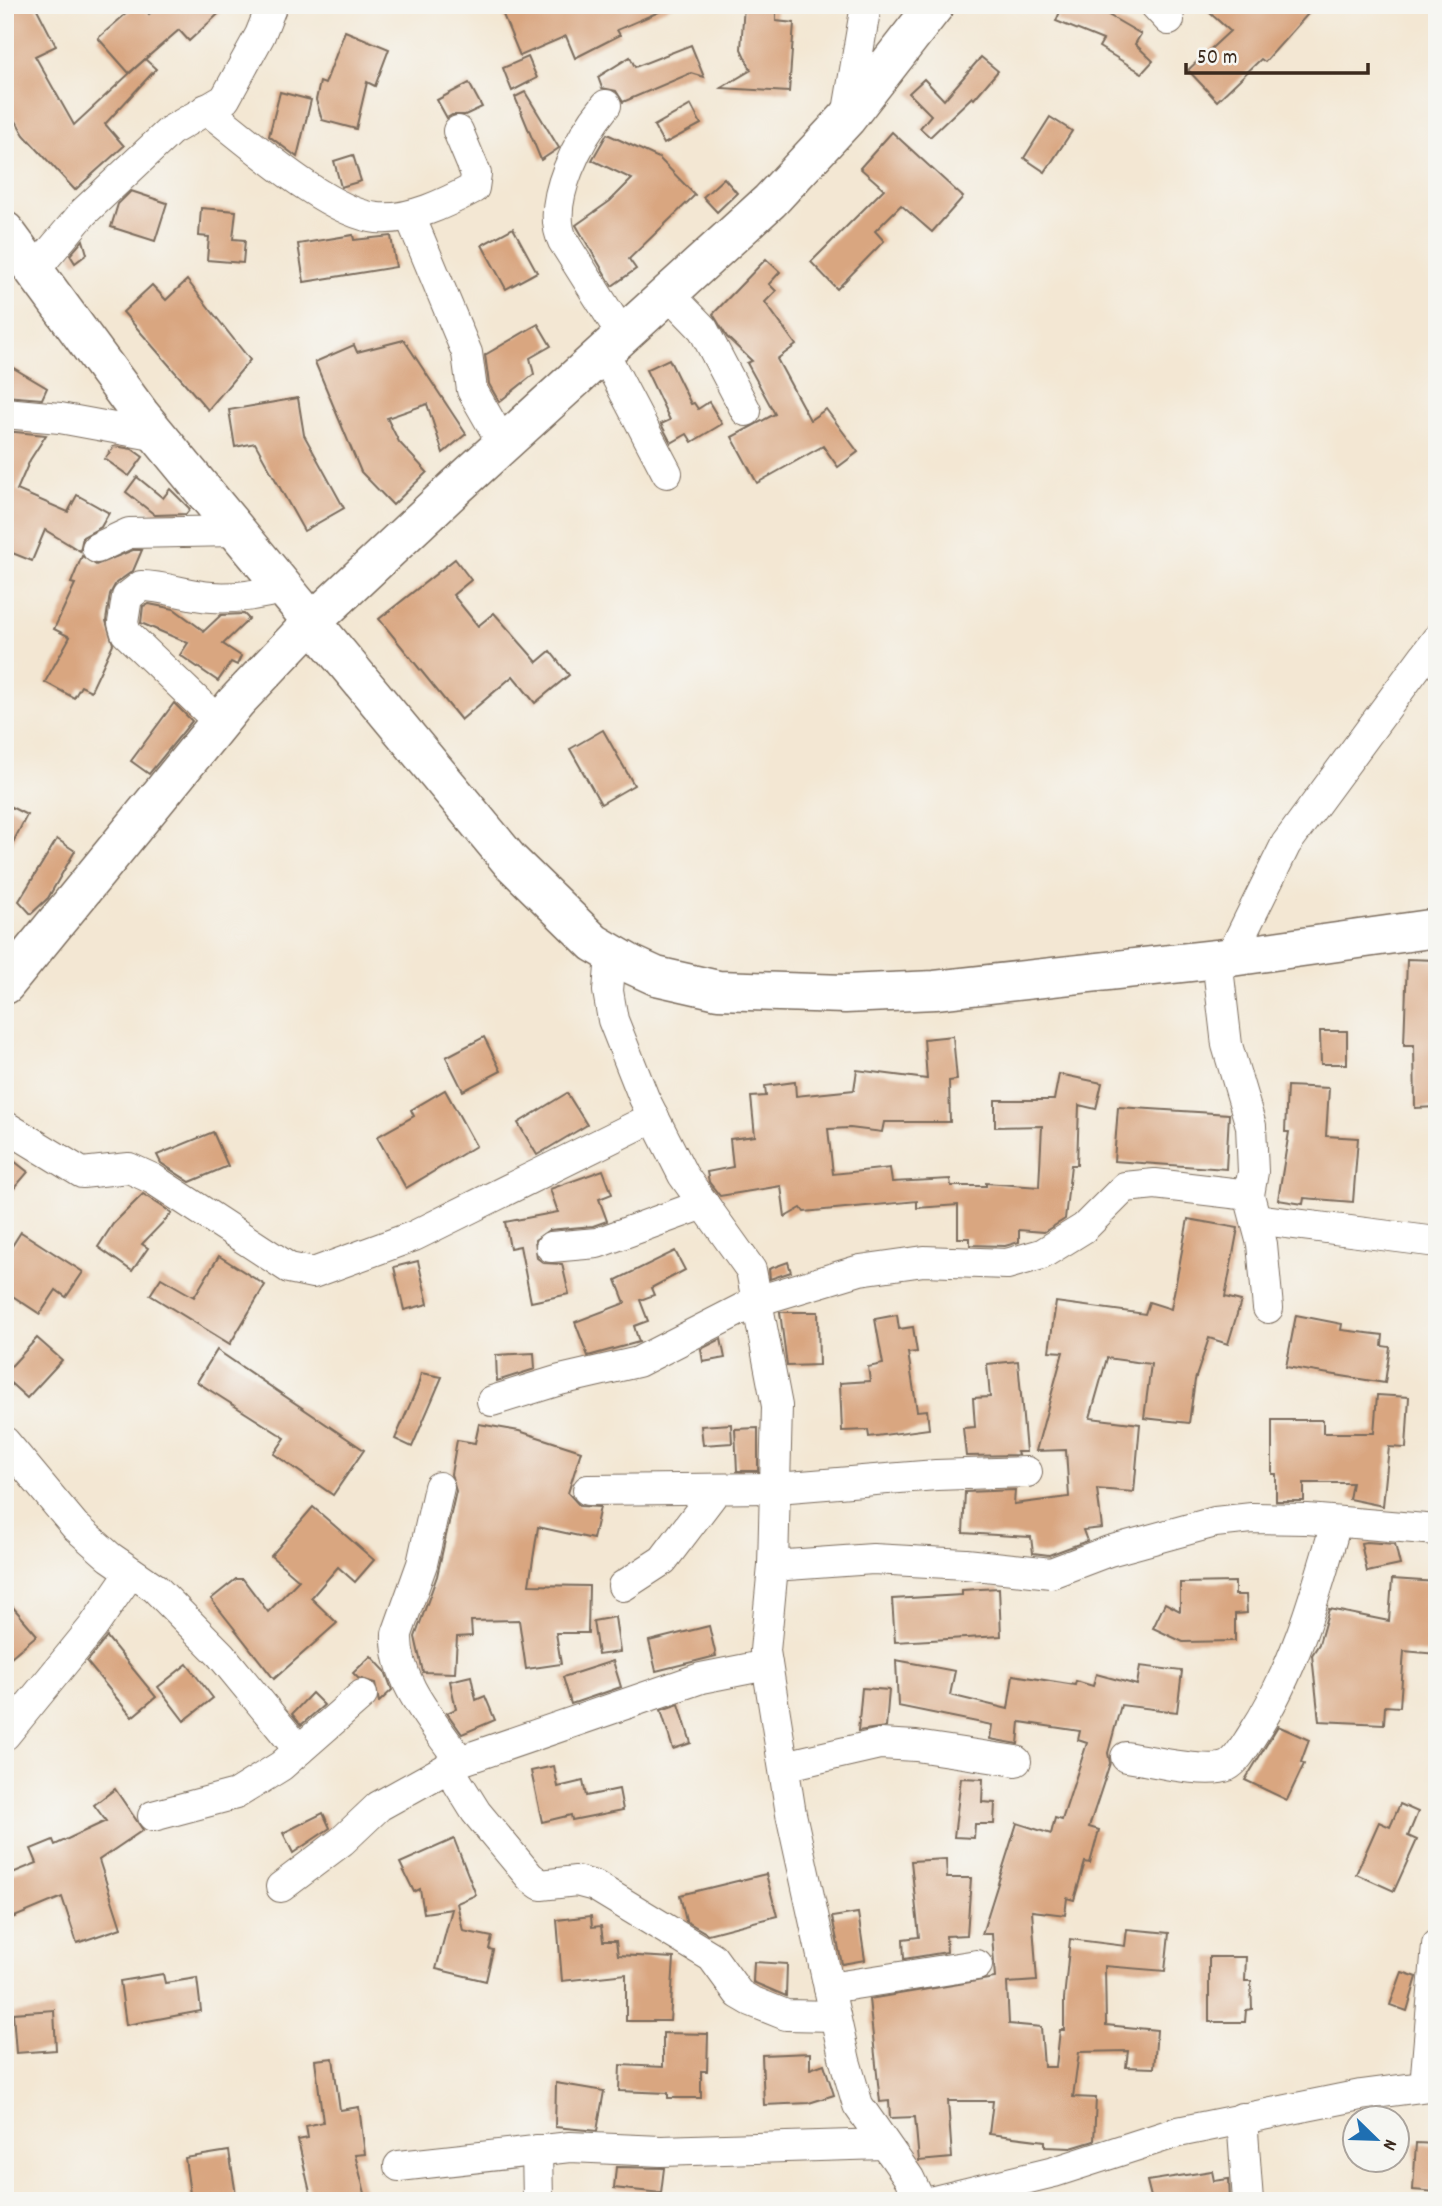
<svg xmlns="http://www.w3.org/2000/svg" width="1442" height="2206" font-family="Dekko,sans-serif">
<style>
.building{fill:#d9a680}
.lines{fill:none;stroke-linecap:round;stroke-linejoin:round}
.street-casing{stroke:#7b6c5d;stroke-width:32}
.secondary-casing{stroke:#7b6c5d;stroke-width:41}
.primary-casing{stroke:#7b6c5d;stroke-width:41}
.street{stroke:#fff;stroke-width:30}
.secondary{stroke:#fff;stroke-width:38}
.primary{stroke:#fff;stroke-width:38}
</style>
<rect width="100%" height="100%" fill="#f6f6f2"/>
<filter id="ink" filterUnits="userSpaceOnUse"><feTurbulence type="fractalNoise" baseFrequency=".0143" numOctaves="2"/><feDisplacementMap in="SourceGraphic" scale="14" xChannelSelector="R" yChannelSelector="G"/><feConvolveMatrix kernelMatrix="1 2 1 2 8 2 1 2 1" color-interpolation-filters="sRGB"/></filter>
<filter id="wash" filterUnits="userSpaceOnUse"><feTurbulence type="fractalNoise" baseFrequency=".00686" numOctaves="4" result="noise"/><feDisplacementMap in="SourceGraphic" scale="28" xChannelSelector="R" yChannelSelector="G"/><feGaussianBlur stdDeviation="1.57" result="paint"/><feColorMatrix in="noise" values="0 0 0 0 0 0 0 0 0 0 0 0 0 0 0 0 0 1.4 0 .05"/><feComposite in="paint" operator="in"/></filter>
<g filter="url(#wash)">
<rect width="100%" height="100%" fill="#f3e7d3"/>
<g id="blocks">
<g class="building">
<path d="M20,5H35L56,46L35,56L74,125L145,59L156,69L105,124L124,146L75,190L24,135L5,102V13Z"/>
<path d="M136,5H141L149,14L159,5H228L189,41L179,30L129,73L98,38Z"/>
<path d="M499,5H675L617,30L620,35L575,58L566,36L520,56Z"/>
<path d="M744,5H776V21L794,23L789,92L721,88L751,70L741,49Z"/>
<path d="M1063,5H1091L1141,34L1135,44L1153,61L1142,73L1099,47L1103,40L1056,21Z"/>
<path d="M1201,5H1316L1265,62L1261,59L1217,101L1188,70L1230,31Z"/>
<path d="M345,31L389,49L375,86L367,82L356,129L322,120L316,100L320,82L325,84Z"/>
<path d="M691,45L704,77L691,73L623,102L616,91L602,88L598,77L630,57L635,67Z"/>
<path d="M528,57L537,78L512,91L503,68Z"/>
<path d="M981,57L998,71L974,99L972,97L930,137L920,128L931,115L909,93L924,79L944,100Z"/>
<path d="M469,83L482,107L465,115H452L447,118L437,100Z"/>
<path d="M280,92L311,100L297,157L269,136Z"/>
<path d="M525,92L559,148L541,160L515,97Z"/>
<path d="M691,105L701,124L664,144L654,126Z"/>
<path d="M1050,117L1072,131L1045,172L1024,158Z"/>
<path d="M892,132L963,197L932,232L901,205L875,231L884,241L837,289L811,262L884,189L860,168Z"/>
<path d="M607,134L659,158L695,195L629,259L636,269L612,286L576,225L610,201L632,179L592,160Z"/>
<path d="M353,155L361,181L341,187L334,161Z"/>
<path d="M724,178L737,193L717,212L703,197Z"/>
<path d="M131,191L167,203L155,241L111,227L118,204Z"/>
<path d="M201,208L236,211L233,239L245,240L243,263L207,260L209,237L199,236Z"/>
<path d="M513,228L537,272L506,289L482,245Z"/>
<path d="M353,235L354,240L391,236L396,267L304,282L298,244Z"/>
<path d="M83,240L87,254L75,263L70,255Z"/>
<path d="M766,259L780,272L769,284L776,291L765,302L796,345L777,359L810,420L826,409L858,452L838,467L823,446L757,483L732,437L775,414L747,363L752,361L727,337L713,314Z"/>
<path d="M187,280L250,360L208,410L123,312L152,285L166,300Z"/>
<path d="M538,324L551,346L530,358L534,374L499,402L489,384L485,355Z"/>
<path d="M404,340L466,434L443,453L427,404L387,418L399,442L427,472L393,505L361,472L315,362L354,345L357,352Z"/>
<path d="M669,359L691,404L694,403L698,409L709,402L722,424L692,442L687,434L671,443L661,424L670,420L646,370Z"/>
<path d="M5,363L47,388L42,399L5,396Z"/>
<path d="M298,398L304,435L344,508L304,531L255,443L235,447L229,410Z"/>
<path d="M5,431L46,435L30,460L17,490L68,512L77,495L109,513L101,527L83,537L80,551L45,530L32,561L5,550Z"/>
<path d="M114,446L132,449L143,457L129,476L105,459Z"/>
<path d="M137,477L163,498L170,489L190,509L186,514L155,515L126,492Z"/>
<path d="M133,550H142L133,571L116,583L110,594L106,621L113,644L91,691L81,686L74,698L45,682L70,637L54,629L75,584L71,583L82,556L96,565Z"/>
<path d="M455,559L471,580L453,595L478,626L494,613L537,662L550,651L569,675L535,703L513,676L461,720L379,619Z"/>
<path d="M149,604L174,609L204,631L221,615L244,614L249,619L223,644L241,656L237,665L231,662L218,681L180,655L188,643L141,623L143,606Z"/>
<path d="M174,703L192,721L149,774L131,761Z"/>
<path d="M603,730L634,785L601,804L570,749Z"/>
<path d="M5,804L27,815L5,858Z"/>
<path d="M57,839L75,851L48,898L31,914L19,901Z"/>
<path d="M1407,959L1437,960V1107L1415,1108L1414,1045H1404Z"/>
<path d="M1320,1031H1347V1064H1321Z"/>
<path d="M953,1036L957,1080L949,1081L950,1122H884L882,1132L850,1128L828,1129L833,1174L890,1168L892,1182L950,1179L951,1186H986V1183L1039,1187L1042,1126L995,1127V1100H1054L1059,1074L1102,1083L1096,1109L1079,1105L1077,1165H1071L1065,1219L1044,1232L1019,1230V1242L1005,1246L970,1245V1238H958V1205L917,1208V1201L804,1212L801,1208L785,1217L781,1186L720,1196L709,1182L707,1172L733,1167L730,1139L755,1136L751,1097L766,1096L765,1086L795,1082L796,1096L854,1090L857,1070L927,1079L924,1039Z"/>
<path d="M484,1037L501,1071L463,1091L446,1057Z"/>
<path d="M1287,1086L1329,1088L1326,1136L1358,1138L1353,1202L1304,1198L1303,1204L1278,1200L1289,1132H1285Z"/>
<path d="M445,1090L476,1146L406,1188L377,1137L414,1116L411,1110Z"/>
<path d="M567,1093L587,1125L537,1155L518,1123Z"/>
<path d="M1118,1107L1229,1114L1226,1169L1114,1161Z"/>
<path d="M213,1132L228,1166L190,1182L161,1163L157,1155Z"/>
<path d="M5,1154L28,1172L5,1199Z"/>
<path d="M603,1170L612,1194L599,1199L607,1221L593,1226L549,1230L535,1240L537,1258L544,1263L562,1264L569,1294L531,1302L520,1246L510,1248L505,1222L558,1212L550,1189Z"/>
<path d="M143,1194L172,1213L142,1244L148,1248L132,1271L98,1247L113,1224Z"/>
<path d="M1188,1219L1238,1228L1225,1297L1241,1301L1228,1344L1209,1338L1195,1380L1189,1423L1144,1418L1151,1364L1107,1358L1090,1418L1140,1424L1134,1492L1097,1489L1102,1528L1083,1530L1087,1541L1049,1555L1033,1553L1031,1537L963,1533L965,1492L1015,1490L1014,1504L1069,1497L1066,1450L1036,1451L1063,1352L1049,1351L1056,1302L1145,1314L1149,1302L1171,1309Z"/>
<path d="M21,1232L83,1272L66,1297L56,1290L40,1314L5,1291V1257Z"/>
<path d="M675,1251L685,1270L651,1288L654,1295L640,1300L648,1321L634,1326L639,1342L588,1356L575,1322L625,1303L616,1280Z"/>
<path d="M219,1256L265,1285L230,1344L150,1295L161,1278L194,1297Z"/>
<path d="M418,1261L428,1304L404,1310L394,1267Z"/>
<path d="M788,1262L791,1272L770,1279L769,1269Z"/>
<path d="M780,1312H818L819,1365L787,1366Z"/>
<path d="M897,1315L899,1329L913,1327L917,1352L908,1353L917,1411L927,1410L929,1429L869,1437L868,1430L842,1431L840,1383L870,1381L868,1367L883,1364L875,1319Z"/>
<path d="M1296,1315L1342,1324L1341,1330L1383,1335L1382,1346L1390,1347L1385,1383L1286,1367Z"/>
<path d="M37,1338L62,1360L27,1398L5,1378V1373Z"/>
<path d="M721,1339L725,1358L703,1362L701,1349Z"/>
<path d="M217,1350L364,1450L333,1495L274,1454L285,1438L197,1382Z"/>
<path d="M534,1353L535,1369L497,1381L496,1355Z"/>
<path d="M1018,1361L1026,1452H1017L1018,1455L966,1456L963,1428L975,1427L973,1398L990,1397L987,1364Z"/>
<path d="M421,1373L442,1377L412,1447L395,1439L418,1386Z"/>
<path d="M1377,1395L1409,1397L1406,1448L1389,1447L1383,1506L1349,1499L1352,1483H1304V1501H1276V1474H1272V1420H1323V1433H1374Z"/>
<path d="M479,1424L519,1431L581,1451L568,1493L580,1506L600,1507L593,1539L538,1527L529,1585L589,1586L588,1633H556L561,1664L526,1669L519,1620L471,1621L472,1636L457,1637L455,1673L423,1672L415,1637L437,1576L456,1491L451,1474L457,1440L475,1443Z"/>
<path d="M731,1424L732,1443L703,1445L701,1426Z"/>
<path d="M758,1428V1471H737L735,1429Z"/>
<path d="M313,1507L374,1560L355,1582L338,1567L311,1598L337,1623L274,1679L211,1599L236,1579H243L268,1612L299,1580L271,1556Z"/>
<path d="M1366,1542L1395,1544L1400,1565L1367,1572L1361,1543Z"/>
<path d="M1392,1579L1437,1582V1654L1404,1651L1400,1707L1385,1706L1384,1724L1319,1721L1312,1655L1319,1644L1329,1609L1389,1621Z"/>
<path d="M1235,1582V1595H1246L1247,1613L1235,1614V1641L1183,1642L1153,1628L1165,1603L1180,1611V1583Z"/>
<path d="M999,1588L1001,1636L895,1642L892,1599L962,1595V1590Z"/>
<path d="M5,1598L37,1635L5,1662Z"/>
<path d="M615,1617L620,1652L598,1655L593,1621Z"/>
<path d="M709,1626L716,1656L656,1671L649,1641Z"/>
<path d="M107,1637L156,1697L132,1717L87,1662Z"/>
<path d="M371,1656L385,1671L392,1690L379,1702L375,1683L358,1678L353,1673Z"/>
<path d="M896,1660L955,1671L950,1695L1008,1709L1013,1675L1075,1685L1076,1681L1093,1686L1096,1674L1137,1685L1140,1666L1182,1671L1177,1712L1121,1705L1108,1753L1110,1763L1089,1827L1099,1830L1090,1863L1085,1862L1074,1900L1067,1898L1065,1915L1032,1911L1037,1981L1007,1983L1009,2024L1041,2027L1044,2067H1056L1060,2030H1064V1999L1070,1939L1125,1946L1127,1929L1169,1933L1165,1971L1105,1966L1106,2025L1157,2030L1154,2068L1126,2067L1128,2051L1079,2052L1073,2097L1096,2098L1094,2141L1071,2148L1045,2147V2141L989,2134L993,2101H948L952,2158L919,2161L915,2117L890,2118L889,2101L880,2102L869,1999L995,1978L992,1934H982L1017,1823L1051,1834L1055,1818L1062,1820L1087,1743L1078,1740L1080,1731L1020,1722L1018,1744L990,1739L992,1725L898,1706Z"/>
<path d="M613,1661L621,1687L571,1704L563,1677Z"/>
<path d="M187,1664L213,1698L184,1721L158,1687Z"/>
<path d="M471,1676L476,1700L485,1696L495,1720L462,1734L447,1713L456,1709L450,1681Z"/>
<path d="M862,1688L889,1690L886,1727L858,1731Z"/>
<path d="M312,1693L324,1705L301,1725L292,1714Z"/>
<path d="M679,1704L691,1743L673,1749L661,1710Z"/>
<path d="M1278,1726L1309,1740L1301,1762L1304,1764L1287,1800L1245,1780Z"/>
<path d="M554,1766L558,1787L583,1781L586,1796L619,1789L623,1810L572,1820L571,1815L542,1822L531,1771Z"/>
<path d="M961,1778L983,1779L982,1802L995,1803L994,1824H975L974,1838L954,1837Z"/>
<path d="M115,1789L143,1830L99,1860L121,1928L77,1943L62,1897L5,1921V1876L37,1863L31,1849L53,1840L55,1845L106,1821L94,1805Z"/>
<path d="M1400,1804L1418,1812L1408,1836L1417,1840L1394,1891L1356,1874L1379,1822L1390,1827Z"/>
<path d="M323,1813L330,1828L293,1853L283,1833Z"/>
<path d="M454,1839L476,1895L457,1903L463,1931L492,1937L489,1949L493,1950L486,1981L436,1969L452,1909L424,1913L420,1889L414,1892L400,1863Z"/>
<path d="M946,1859L947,1878H971L967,1935L946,1936L947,1952L904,1959L903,1939L919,1937L911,1861Z"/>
<path d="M766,1874L777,1916L708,1934L686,1921L680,1895Z"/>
<path d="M858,1913L865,1960L842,1964L832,1917Z"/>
<path d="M591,1916L592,1927L601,1926L603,1941H616L618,1955L674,1958L670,2021H626V1974L562,1981L557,1920Z"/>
<path d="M1209,1957H1246L1245,1981H1251L1252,2009L1246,2010L1245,2022H1209Z"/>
<path d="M754,1962L787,1964L786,1996L753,1982Z"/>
<path d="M1402,1972L1417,1977L1407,2011L1390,2005Z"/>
<path d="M163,1974L165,1983L197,1978L201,2011L126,2025L120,1981Z"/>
<path d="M54,2010L56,2050L16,2053L13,2013Z"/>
<path d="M663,2033L708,2034L707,2071H701V2098H668V2093L619,2091L620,2065L663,2067Z"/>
<path d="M810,2053V2069L824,2064L834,2095L809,2103L764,2105L762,2055Z"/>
<path d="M333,2058L340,2110L359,2107L365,2154L355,2155L367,2201H312L298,2140L308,2138L306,2126L323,2122L315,2060Z"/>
<path d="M556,2083L604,2091L597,2131L555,2127Z"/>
<path d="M1416,2143L1437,2144V2192L1413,2190Z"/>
<path d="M229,2151L237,2201H217V2198L191,2201L185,2158Z"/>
<path d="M616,2167L664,2168L661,2193L614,2188Z"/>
<path d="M1212,2171L1214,2181L1229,2179L1230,2201H1152L1147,2181Z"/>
</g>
</g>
</g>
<g filter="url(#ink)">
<use href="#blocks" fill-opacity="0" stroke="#7b6c5d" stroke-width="2"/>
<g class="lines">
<g class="street-casing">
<g id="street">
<path d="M1155,5L1169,20"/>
<path d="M606,105C581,135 544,202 563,241L623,336"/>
<path d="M206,109C247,140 327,213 377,218C410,221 446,203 474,188L476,174L458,131"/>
<path d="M847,117L866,5"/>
<path d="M410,216L467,353L472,390L503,444"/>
<path d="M34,271L84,212L170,131L225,99L260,35L272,5"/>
<path d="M669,294L703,329L746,411"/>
<path d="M604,353L667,473"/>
<path d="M5,413L60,418L158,436"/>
<path d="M97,548L129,533L237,531"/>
<path d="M220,723L126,633L123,623L127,597L141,586C166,586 188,596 212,597C237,599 260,594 284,589"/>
<path d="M611,955L608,991L613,1020L644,1098L683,1175L751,1270L777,1406L773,1566L765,1651L791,1814L845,2061L858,2105L909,2178L920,2201"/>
<path d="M1231,956L1286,844L1437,639"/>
<path d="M1217,959L1227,1045L1251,1126L1253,1172L1249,1195L1262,1244L1268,1308"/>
<path d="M5,1126L82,1173L129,1168L153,1179L289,1268L313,1273L414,1236L654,1117"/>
<path d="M1256,1219L1437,1242"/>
<path d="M551,1247L597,1243L704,1204"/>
<path d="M492,1401L560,1380L638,1362L757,1301L860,1270L924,1261L1007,1264L1042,1254L1084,1228L1125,1187L1155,1184L1249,1195"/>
<path d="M5,1442L75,1526L110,1557L155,1588L221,1655L299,1750"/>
<path d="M439,1487L422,1564L397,1634C395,1682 434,1723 460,1761"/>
<path d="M588,1490L777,1488L936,1475L1027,1472"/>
<path d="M773,1566L873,1559L966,1564L1051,1573L1109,1551L1215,1522L1252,1518L1307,1519L1437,1530"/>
<path d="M623,1586L663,1560L717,1489"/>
<path d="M5,1735L93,1627L131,1572"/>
<path d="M1126,1757C1149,1760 1207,1775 1227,1766C1237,1761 1245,1746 1251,1737C1294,1672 1315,1597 1336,1523"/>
<path d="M784,1766L880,1744L916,1746L1016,1761"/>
<path d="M448,1767L476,1812L530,1877L541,1885L576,1881L595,1886L712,1957L739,1994L751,2001L786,2015L835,2016"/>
<path d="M153,1816L236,1794L281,1766L362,1695"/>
<path d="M281,1887L342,1841L379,1806L460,1761L701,1678L767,1665"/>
<path d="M829,1988L977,1965"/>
<path d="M1425,2086L1437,1945"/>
<path d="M1242,2118L1248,2201"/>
<path d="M537,2150L538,2201"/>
<path d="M399,2166L570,2147L661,2151L884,2144"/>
<path d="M934,2201L1054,2172L1178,2132L1361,2095L1437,2085"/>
</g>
</g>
<g class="secondary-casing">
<path id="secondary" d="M5,985L236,702L311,623L457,486L770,201L847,118L935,5"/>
</g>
<g class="primary-casing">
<path id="primary" d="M5,231L140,414L510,861L594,943L630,964L656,976L718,990L845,994L935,990L1217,959L1437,928"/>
</g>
<use href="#street" class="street"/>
<use href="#secondary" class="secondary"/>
<use href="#primary" class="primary"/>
</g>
</g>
<rect width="1442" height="2206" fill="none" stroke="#f6f6f2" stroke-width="28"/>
<g transform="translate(1376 2139) rotate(113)"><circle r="33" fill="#f6f6f2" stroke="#aba49d" stroke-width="2"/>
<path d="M0-5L12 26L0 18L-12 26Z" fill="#1f6fb2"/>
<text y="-10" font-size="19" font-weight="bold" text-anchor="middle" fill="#3b2a1e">N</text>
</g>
<path d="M1186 63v10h182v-10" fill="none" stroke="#3b2a1e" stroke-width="3.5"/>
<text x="1197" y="63" font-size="21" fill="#3b2a1e" stroke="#f6f6f2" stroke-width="5" paint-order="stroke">50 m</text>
</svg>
